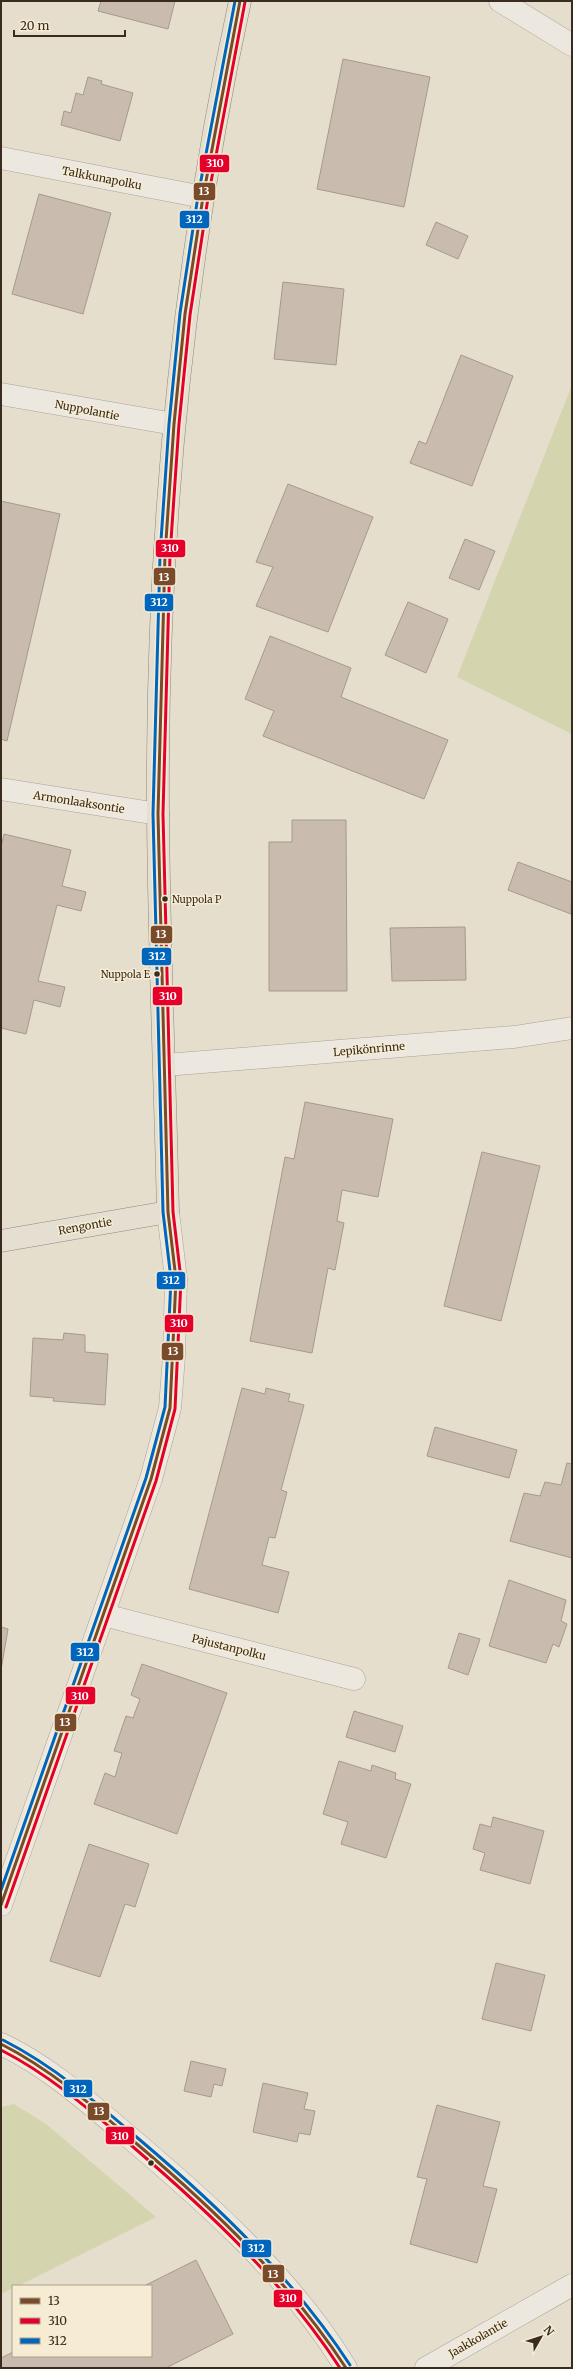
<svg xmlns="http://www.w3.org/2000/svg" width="573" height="2369" font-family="Merriweather,serif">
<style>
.green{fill:#d4d5af}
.building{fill:#c9bcae;stroke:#a59a8c}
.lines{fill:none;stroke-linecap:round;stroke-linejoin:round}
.minor-casing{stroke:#aaa396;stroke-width:23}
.major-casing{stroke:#90887d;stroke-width:23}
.minor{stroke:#ede8df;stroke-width:22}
.major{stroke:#e4dfd0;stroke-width:22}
.bus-1-casing{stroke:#f6ecd3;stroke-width:6}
.bus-2-casing{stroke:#f6ecd3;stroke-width:6}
.bus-3-casing{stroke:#f6ecd3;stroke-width:6}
.bus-1{stroke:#7a4b2a;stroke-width:3}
.bus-2{stroke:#e4002b;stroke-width:3}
.bus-3{stroke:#0065bd;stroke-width:3}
.bus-dot{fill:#392b1e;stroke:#f6ecd3;stroke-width:1.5}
.labels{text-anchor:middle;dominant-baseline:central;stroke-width:3;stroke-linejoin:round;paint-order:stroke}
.bus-label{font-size:10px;fill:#392b1e;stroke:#f6ecd3;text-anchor:start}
.street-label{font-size:11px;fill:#392b1e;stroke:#f6ecd3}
.line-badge{stroke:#f6ecd3;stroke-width:1.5}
.badge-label{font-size:11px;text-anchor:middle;font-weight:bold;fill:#fff}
</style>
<rect width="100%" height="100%" fill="#e5decd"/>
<g class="green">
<path d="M572,385V734L457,677Z"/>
<path d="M14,2104L46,2124L156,2217L18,2286H13V2288L1,2294V2107Z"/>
</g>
<g class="building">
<path d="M101,1H175L168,29L98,11Z"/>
<path d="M343,59L430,77L404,207L317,189Z"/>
<path d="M88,77L102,81L101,84L133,93L120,141L61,125L64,111L71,113L76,93L83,95Z"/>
<path d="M39,194L111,213L83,314L12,294Z"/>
<path d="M436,222L468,236L458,259L426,245Z"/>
<path d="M283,282L344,289L336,365L274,359Z"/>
<path d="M461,355L513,376L472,486L410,463L419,441L426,444Z"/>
<path d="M288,484L373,517L328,632L256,606L273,567L256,562Z"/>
<path d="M1,501L60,514L7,741L1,739Z"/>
<path d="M465,539L495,551L479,590L449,578Z"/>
<path d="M408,602L448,619L426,673L385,655Z"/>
<path d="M270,636L351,668L341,697L448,740L424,799L263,736L274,711L245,699Z"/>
<path d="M292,820H346L347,991H269V842H292Z"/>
<path d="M4,834L71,850L62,886L86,892L81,911L57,905L38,981L65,987L60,1007L34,1000L26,1034L1,1028V847Z"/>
<path d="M518,862L572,882L571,914L508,890Z"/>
<path d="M465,927L466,980L392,981L390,928Z"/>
<path d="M305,1102L393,1119L378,1197L342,1190L337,1221L344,1223L335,1270L328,1268L312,1353L250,1341L285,1157L294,1159Z"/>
<path d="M482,1152L540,1166L501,1321L444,1306Z"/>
<path d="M64,1333L85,1335V1352L108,1354L105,1405L53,1401L54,1398L30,1396L33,1338L63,1340Z"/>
<path d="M242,1388L265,1394L266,1388L290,1394L288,1401L304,1405L281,1490L287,1492L275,1538L269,1537L262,1565L289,1572L278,1613L189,1589Z"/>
<path d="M435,1427L517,1450L509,1478L427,1456Z"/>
<path d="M567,1463L572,1464V1558L510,1541L524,1493L540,1496L545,1482L561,1485Z"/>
<path d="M509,1580L566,1600L561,1621L567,1624L559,1647L553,1644L546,1663L489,1646Z"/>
<path d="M1,1627L8,1629L1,1670Z"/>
<path d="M459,1633L480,1639L468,1675L448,1668Z"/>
<path d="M142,1664L227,1693L177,1834L94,1804L105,1773L115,1777L122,1753L114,1751L126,1716L133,1718L140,1699L131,1695Z"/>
<path d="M354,1711L403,1726L395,1752L346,1737Z"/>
<path d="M339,1761L371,1771L372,1765L396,1773L395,1779L411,1784L386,1858L341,1844L348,1822L323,1814Z"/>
<path d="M493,1817L544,1831L530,1884L480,1870L485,1853L473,1849L480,1824L491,1827Z"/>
<path d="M89,1844L149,1864L135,1907L125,1904L100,1977L50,1961Z"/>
<path d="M496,1963L545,1975L531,2031L482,2019Z"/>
<path d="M191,2061L226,2069L222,2086L214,2084L211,2097L184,2091Z"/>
<path d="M263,2083L308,2093L304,2109L315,2111L310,2135L299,2133L297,2142L253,2132Z"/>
<path d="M437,2105L500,2122L483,2186L497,2189L477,2263L410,2244L427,2179L417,2177Z"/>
<path d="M196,2260L233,2334L166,2368H1V2358L13,2352V2356H151V2286H144Z"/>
</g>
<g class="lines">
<g class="minor-casing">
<g id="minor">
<path d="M500,1L572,45"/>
<path d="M1,158L203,197"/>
<path d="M1,394L174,424"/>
<path d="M1,789L158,814"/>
<path d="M165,1065L514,1037L572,1028"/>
<path d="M104,1615L354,1679"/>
<path d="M1,1905L151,1479L170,1408L174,1356L176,1279L168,1212"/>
<path d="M1,2044C48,2066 88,2102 128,2136C207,2203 292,2278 346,2368"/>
<path d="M426,2368L572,2285"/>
</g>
</g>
<g class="major-casing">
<path id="major" d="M1,1241L168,1212C165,1080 159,947 158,815C156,542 182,267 240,1"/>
</g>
<use href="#minor" class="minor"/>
<use href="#major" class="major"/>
<g class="bus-1-casing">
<g id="bus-1">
<path d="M1,1905L151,1479L170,1408L176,1279L168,1212L158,814L165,555L174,424L185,314L203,197L240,1"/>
<path d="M1,2044C52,2070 94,2107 137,2144C216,2211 289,2281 346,2368"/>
</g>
</g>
<g class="bus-2-casing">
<g id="bus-2">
<path d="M6,1907L156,1481L175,1409L181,1279L173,1212L163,814L170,555L179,424L190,315L208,198L245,2"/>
<path d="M1,2050C50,2075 91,2111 132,2146C210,2213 284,2282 340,2368"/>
</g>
</g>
<g class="bus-3-casing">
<g id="bus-3">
<path d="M1,1890L146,1478L165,1407L171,1279L163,1212L153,814L160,555L169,424L180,313L198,196L235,1"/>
<path d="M3,2040C54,2066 97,2103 140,2140C219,2207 293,2278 350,2365"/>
</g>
</g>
<use href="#bus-1" class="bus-1"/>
<use href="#bus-2" class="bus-2"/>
<use href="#bus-3" class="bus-3"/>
</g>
<g class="bus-dot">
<circle cx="165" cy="899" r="3.5"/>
<circle cx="157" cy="974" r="3.5"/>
<circle cx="151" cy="2163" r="3.5"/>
</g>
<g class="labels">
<g class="bus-label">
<text x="172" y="899">Nuppola P</text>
<text x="150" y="974" text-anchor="end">Nuppola E</text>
</g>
<g class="street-label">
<text transform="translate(102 178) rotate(11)">Talkkunapolku</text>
<text transform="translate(87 410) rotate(11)">Nuppolantie</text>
<text transform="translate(79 802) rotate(9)">Armonlaaksontie</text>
<text transform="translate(369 1049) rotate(-5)">Lepikönrinne</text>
<text transform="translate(85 1226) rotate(-10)">Rengontie</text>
<text transform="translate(229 1647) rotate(14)">Pajustanpolku</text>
<text transform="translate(478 2338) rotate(-30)">Jaakkolantie</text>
</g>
</g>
<g class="line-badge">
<rect x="199" y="154" width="31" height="19" rx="4" fill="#e4002b"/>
<rect x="193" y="182" width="23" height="19" rx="4" fill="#7a4b2a"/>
<rect x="179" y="210" width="31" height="19" rx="4" fill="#0065bd"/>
<rect x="155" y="539" width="31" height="19" rx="4" fill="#e4002b"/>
<rect x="153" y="567" width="23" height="19" rx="4" fill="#7a4b2a"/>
<rect x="144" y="593" width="30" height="19" rx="4" fill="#0065bd"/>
<rect x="150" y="925" width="23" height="19" rx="4" fill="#7a4b2a"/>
<rect x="141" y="947" width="31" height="19" rx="4" fill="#0065bd"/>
<rect x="152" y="986" width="31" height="20" rx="4" fill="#e4002b"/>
<rect x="156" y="1271" width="30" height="19" rx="4" fill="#0065bd"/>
<rect x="164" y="1314" width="30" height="19" rx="4" fill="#e4002b"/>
<rect x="161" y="1342" width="23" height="19" rx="4" fill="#7a4b2a"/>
<rect x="70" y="1642" width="30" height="20" rx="4" fill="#0065bd"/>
<rect x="65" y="1686" width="31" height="19" rx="4" fill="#e4002b"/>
<rect x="54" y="1713" width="23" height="19" rx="4" fill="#7a4b2a"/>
<rect x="63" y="2079" width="30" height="19" rx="4" fill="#0065bd"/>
<rect x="87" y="2102" width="23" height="19" rx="4" fill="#7a4b2a"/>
<rect x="105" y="2126" width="30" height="19" rx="4" fill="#e4002b"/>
<rect x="241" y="2239" width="31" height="19" rx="4" fill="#0065bd"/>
<rect x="262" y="2264" width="23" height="19" rx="4" fill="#7a4b2a"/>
<rect x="273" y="2289" width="30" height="19" rx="4" fill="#e4002b"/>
</g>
<g class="badge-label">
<text x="215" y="167">310</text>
<text x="204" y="195">13</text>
<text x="194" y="223">312</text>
<text x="170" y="552">310</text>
<text x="164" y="581">13</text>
<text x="159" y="606">312</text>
<text x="161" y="938">13</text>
<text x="157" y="960">312</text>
<text x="168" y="1000">310</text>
<text x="171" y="1284">312</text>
<text x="179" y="1327">310</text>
<text x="173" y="1355">13</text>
<text x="85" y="1656">312</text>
<text x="80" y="1700">310</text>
<text x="65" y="1726">13</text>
<text x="78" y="2093">312</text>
<text x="99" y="2115">13</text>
<text x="120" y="2140">310</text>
<text x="256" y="2252">312</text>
<text x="273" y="2278">13</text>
<text x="288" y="2302">310</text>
</g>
<rect width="573" height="2369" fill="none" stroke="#392b1e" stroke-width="4"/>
<rect x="12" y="2285" width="140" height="72" fill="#f6ecd3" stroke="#aa9f8b"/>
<rect x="20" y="2298" width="20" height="6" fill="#7a4b2a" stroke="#aa9f8b"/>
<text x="48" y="2305" font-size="12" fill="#392b1e">13</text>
<rect x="20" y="2318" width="20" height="6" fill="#e4002b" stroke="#aa9f8b"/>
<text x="48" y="2325" font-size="12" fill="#392b1e">310</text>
<rect x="20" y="2338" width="20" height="6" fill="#0065bd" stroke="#aa9f8b"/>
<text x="48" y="2345" font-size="12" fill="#392b1e">312</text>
<g transform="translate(541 2337) rotate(51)" stroke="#f6ecd3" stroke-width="3" paint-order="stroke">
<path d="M0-3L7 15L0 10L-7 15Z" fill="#392b1e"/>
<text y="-6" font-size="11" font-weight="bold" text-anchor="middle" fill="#392b1e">N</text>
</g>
<path d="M14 30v6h111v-6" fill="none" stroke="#392b1e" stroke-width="2"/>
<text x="20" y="30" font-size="12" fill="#392b1e" stroke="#f6ecd3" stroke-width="3" paint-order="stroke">20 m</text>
</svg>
